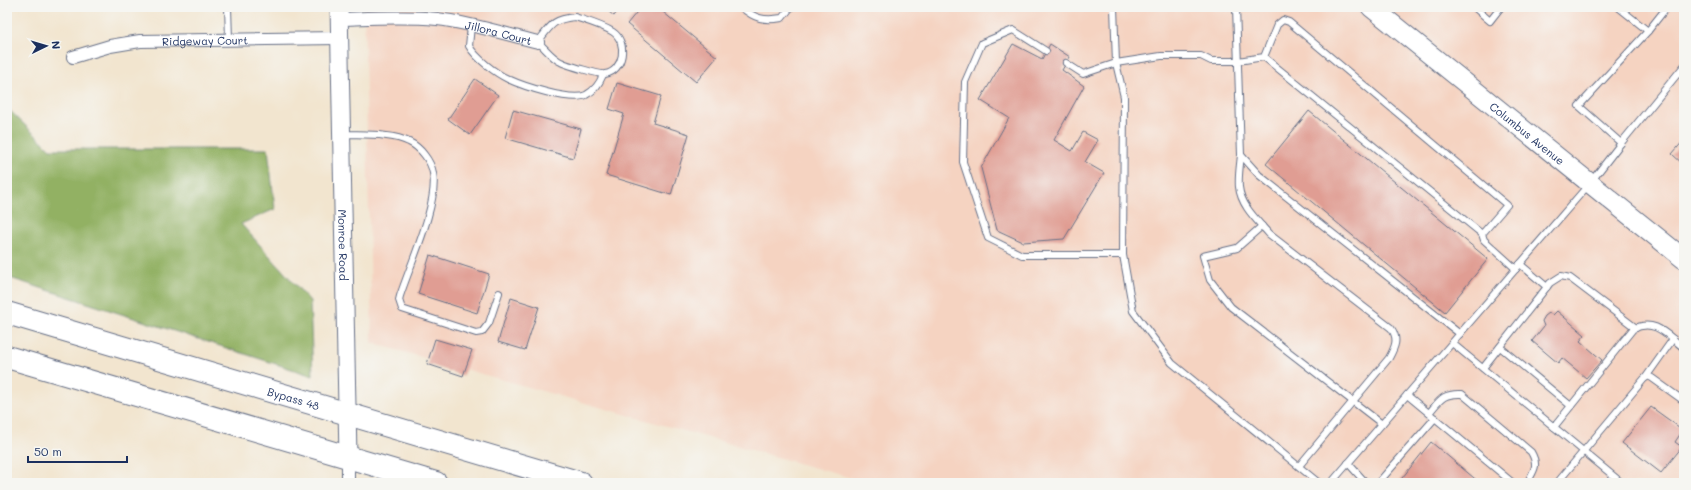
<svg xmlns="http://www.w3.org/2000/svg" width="1691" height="490" font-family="Mali,sans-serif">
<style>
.built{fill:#f5d3c1}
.forest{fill:#92b164;stroke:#567061}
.building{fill:#e09d93}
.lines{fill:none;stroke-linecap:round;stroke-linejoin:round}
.lane-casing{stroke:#666f86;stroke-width:8}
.street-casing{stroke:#666f86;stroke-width:14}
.secondary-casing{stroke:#666f86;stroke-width:19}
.primary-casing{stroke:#666f86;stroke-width:21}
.highway-casing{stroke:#666f86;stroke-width:24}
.lane{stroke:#fff;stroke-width:6}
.street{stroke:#fff;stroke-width:12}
.secondary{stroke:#fff;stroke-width:17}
.primary{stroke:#fff;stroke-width:19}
.highway{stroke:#fff;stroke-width:22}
.labels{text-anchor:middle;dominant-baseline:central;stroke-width:3.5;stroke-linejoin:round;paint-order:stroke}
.street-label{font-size:11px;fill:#1b2f5e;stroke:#f6f6f2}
</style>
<rect width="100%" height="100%" fill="#f6f6f2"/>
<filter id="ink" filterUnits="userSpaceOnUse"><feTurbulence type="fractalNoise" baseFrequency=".025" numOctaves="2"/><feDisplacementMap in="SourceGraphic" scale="8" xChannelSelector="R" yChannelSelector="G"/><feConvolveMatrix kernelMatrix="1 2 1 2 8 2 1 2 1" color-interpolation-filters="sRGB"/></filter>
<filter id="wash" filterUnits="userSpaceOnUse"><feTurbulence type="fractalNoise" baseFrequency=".012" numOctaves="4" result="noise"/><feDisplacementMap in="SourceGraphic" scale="16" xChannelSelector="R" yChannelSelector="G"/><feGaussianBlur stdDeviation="0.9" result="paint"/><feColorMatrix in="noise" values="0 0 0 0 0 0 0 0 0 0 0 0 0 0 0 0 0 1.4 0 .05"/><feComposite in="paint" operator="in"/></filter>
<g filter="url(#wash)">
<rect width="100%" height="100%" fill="#f2e5cf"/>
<path class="built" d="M364,7H1684V483H869L372,343Z"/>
<path class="forest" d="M7,108L50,149H268L275,209L241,224L310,301L313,376L7,277Z"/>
<g id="blocks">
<g class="building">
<path d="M603,7H621L614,16Z"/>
<path d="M641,7H657L717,57L696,82L627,24Z"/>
<path d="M1013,44L1042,59L1050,44L1070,57L1062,70L1084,86L1054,140L1072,151L1083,132L1098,140L1085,162L1104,173L1064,239L1023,242L997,230L981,168L1009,118L980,100Z"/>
<path d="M475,79L498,95L470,135L448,119Z"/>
<path d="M617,83L661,96L653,123L689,134L671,195L606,175L624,114L609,109Z"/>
<path d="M513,110L581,129L573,158L505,138Z"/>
<path d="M1309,111L1488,259L1445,312L1266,164Z"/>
<path d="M1684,140V165L1672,154Z"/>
<path d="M430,255L489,274L477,313L418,294Z"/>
<path d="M511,298L539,307L525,350L498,342Z"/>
<path d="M1557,311L1585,335L1580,341L1602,360L1586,378L1562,358L1558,363L1532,341L1544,326L1542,321L1545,316L1549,313L1553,315Z"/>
<path d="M435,339L472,350L463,376L427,364Z"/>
<path d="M1651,407L1683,430L1675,442L1682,447L1661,473L1622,443Z"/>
<path d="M1431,442L1480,483H1398Z"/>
</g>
</g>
</g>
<g filter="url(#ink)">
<use href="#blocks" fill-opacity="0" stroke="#666f86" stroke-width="1"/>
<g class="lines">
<g class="lane-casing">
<g id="lane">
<path d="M228,7L229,39"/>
<path d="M741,7C755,19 764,21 782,18L791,7"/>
<path d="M1114,7L1116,63L1124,97L1123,255L1133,311L1172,363L1319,483"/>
<path d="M1236,7L1241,155L1259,175L1460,334"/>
<path d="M1474,7L1490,21L1501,7"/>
<path d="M1618,7L1648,31L1667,7"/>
<path d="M575,17C587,21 602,25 613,32C628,42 624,71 605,74C601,75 566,65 561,62C553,59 545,48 538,42C551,25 553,19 575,17Z"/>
<path d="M471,26L469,46C476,58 495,73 508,79C523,86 571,102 586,95C595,90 599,84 603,75"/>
<path d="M1046,51L1013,30L982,43L965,82L963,162L988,238L1022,255H1123"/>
<path d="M1264,57L1482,234"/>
<path d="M1066,63L1083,74L1116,63L1161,56H1201L1211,61H1238L1264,57L1277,25L1283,20L1289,22L1507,205L1482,234L1484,240L1516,269"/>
<path d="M343,134C362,135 392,133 409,142C420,147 431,161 433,173C439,203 410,265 400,296L399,300L402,309L476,333L482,332L489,323L499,293"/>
<path d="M1621,143L1579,106L1648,31"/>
<path d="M1241,155C1240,165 1238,177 1239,187C1241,206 1257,220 1269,234L1391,328C1399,339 1395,347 1389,358L1299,466"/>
<path d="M1262,226L1237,248L1203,256L1210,280L1231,307L1382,424"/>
<path d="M1520,264L1547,287"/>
<path d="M1452,343L1622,483"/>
<path d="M1500,347L1571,406"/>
<path d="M1483,368L1550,283L1561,276L1570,278L1636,328"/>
<path d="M1646,377L1673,339"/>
<path d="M1407,395L1513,483"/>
<path d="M1429,413C1440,400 1443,393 1462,394L1531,452C1539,466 1534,470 1527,483"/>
<path d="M1554,427L1633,329C1655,318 1667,335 1684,348"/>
<path d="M1348,463L1366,483"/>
<path d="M1331,483L1590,183L1621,143L1684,66"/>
<path d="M1378,483L1435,418"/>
<path d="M1557,483L1644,379L1648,376L1652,378L1684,401"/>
</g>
</g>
<g class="street-casing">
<g id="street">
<path id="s1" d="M339,19C372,18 404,16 437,19C471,23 505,34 538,42"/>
<path id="s2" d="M73,57L110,46L140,41L339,38"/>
<path d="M348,457V483"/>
</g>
</g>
<g class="secondary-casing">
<g id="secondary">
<path id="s3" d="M339,7L348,457"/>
</g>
</g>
<g class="primary-casing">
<g id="primary">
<path id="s4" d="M1371,7L1684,259"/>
</g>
</g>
<g class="highway-casing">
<g id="highway">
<path id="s5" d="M7,313L581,483"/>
<path d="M7,357L436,483"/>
</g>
</g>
<use href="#lane" class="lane"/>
<use href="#street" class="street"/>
<use href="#secondary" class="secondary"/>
<use href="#primary" class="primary"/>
<use href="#highway" class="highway"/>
</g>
</g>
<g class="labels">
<g class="street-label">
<text stroke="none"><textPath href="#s1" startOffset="161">Jillora Court</textPath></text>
<text stroke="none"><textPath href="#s2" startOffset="134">Ridgeway Court</textPath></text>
<text stroke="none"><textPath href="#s4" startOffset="201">Columbus Avenue</textPath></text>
<text stroke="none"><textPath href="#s3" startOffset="238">Monroe Road</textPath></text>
<text stroke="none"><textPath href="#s5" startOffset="299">Bypass 48</textPath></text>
</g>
</g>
<rect width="1691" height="490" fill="none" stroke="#f6f6f2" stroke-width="24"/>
<g transform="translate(46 46) rotate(85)" stroke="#f6f6f2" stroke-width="3" paint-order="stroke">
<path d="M0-3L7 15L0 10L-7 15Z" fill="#1b2f5e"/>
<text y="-6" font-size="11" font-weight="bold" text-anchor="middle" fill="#1b2f5e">N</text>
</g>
<path d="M28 456v6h99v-6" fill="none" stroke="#1b2f5e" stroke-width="2"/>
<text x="34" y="456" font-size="12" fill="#1b2f5e" stroke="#f6f6f2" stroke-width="3" paint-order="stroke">50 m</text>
</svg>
